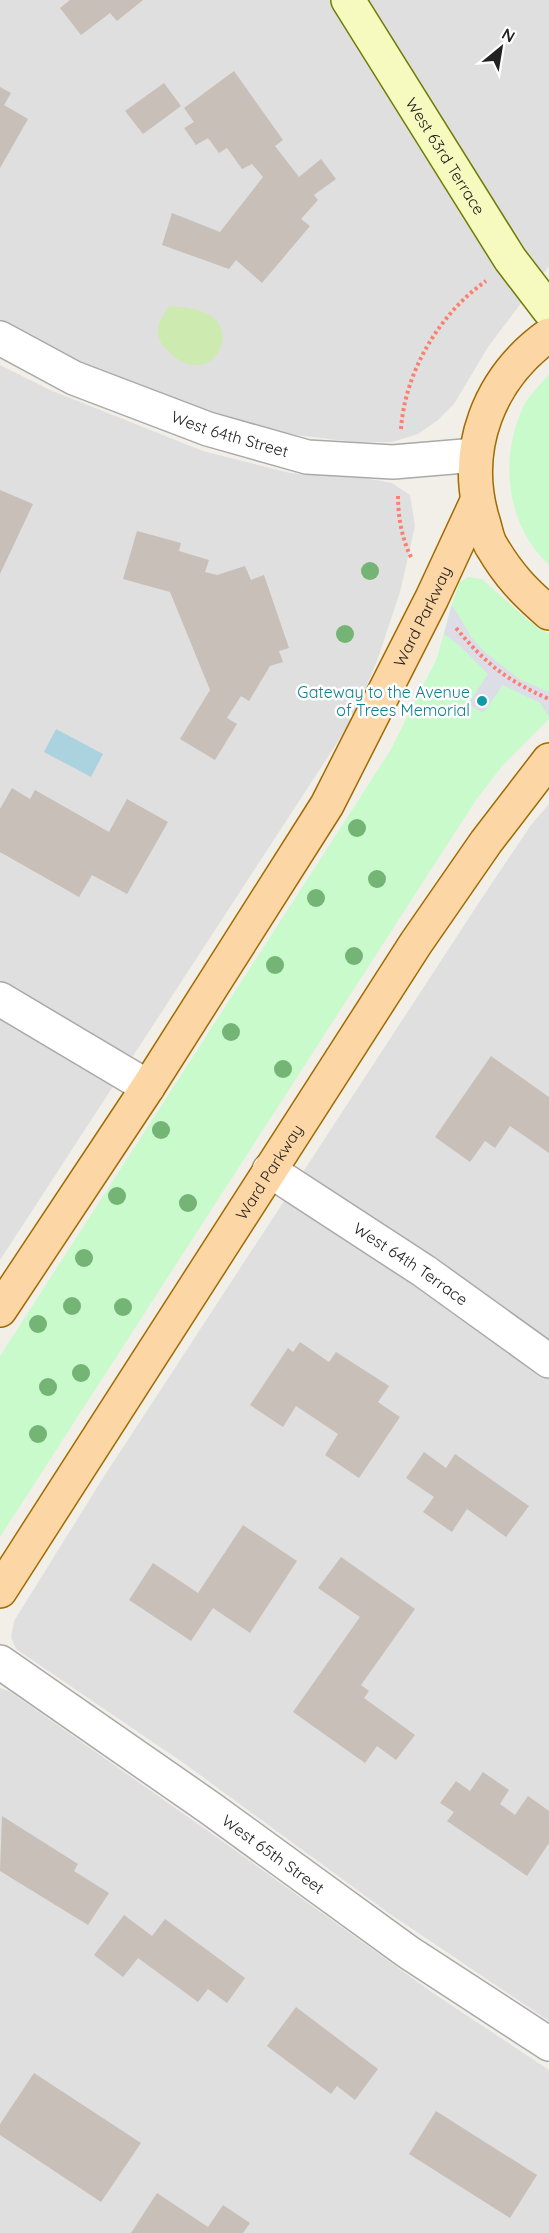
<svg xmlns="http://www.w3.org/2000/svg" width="549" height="2233" font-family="Quicksand,sans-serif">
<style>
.residential{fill:#e0dfdf}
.grass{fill:#cdebb0}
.park{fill:#c8facc}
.plaza{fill:#dddde8}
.water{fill:#aad3df}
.building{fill:#c7bfb8}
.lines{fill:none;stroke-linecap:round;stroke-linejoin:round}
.street-casing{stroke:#a9a9a9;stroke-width:36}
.secondary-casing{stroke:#707d05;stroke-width:36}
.primary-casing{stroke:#a06b00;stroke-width:36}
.path{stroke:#fa8072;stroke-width:4;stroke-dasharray:3 3;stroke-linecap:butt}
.street{stroke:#fff;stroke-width:33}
.secondary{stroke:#f7fabf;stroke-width:33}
.primary{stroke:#fcd6a4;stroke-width:33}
.tree{fill:#74b475}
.culture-dot{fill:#0f9aa8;stroke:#fff;stroke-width:2}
.labels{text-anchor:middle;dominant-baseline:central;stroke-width:5;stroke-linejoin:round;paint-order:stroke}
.street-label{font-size:16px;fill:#222;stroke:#fff}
.culture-label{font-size:16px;fill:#0d838f;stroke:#fff;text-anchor:end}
</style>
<rect width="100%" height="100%" fill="#f2efe9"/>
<g class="residential">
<path d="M0,0H549V266L488,347L454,404L438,420L418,434L392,442H355L296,435L250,426L174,401L85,365L0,323Z"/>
<path d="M0,365L50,390L203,451L290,473L370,479L392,483L410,495L415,526L400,592L377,661L352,720L0,1260Z"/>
<path d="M549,804V2021L390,1914L185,1764L16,1649L11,1637L14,1621L103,1478L482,898L531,825Z"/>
<path d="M0,1688L9,1691L225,1843L433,1993L549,2070V2233H0Z"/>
</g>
<path class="grass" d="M170,306C183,307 200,308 211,316C242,336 206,395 164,347C152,333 160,318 170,306Z"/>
<g class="park">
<path d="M549,374V565C506,525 499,459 523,407C529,395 541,384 549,374Z"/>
<path d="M468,577L482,579L529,621L549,634V719L503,765L476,800L0,1537V1356L390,751L437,658L450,610L459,583Z"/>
</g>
<path class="plaza" d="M452,605L472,638L486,653L519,679L549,692V717L540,703L503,685L483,713L468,704L488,674L459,645L444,634Z"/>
<path class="water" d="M56,729L103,754L91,777L44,752Z"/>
<g class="building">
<path d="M70,0H143L117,21L110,13L81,35L60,8Z"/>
<path d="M234,71L283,140L275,146L299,177L321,159L336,179L314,195L318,200L301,219L310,226L262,283L236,260L229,269L162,245L172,213L220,232L263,177L252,164L242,169L227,148L219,153L208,138L196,145L184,128L194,122L184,108Z"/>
<path d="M164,83L181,106L143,134L125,111Z"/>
<path d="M0,87L11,93L4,105L28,119L0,168Z"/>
<path d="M0,490L33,504L0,574Z"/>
<path d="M137,531L181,543L179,551L209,560L205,572L217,575L245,566L251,580L264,575L289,648L279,651L283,662L270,666L249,701L241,696L227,718L237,724L215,760L180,739L210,690L170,592L123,579Z"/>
<path d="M12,788L30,799L35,790L109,832L127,799L168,822L127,894L92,875L79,897L0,852V809Z"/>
<path d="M491,1056L549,1097V1153L510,1126L495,1148L485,1141L470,1162L435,1137Z"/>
<path d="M300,1342L329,1362L336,1352L389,1386L378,1402L400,1417L359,1478L325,1455L338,1434L296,1406L283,1427L250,1405L288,1348L293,1352Z"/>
<path d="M424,1452L446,1468L455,1454L529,1506L506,1537L467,1509L452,1532L423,1512L434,1497L406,1478Z"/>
<path d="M243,1525L297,1561L250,1633L213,1608L191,1641L129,1600L153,1563L198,1593Z"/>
<path d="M341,1557L415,1609L361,1685L369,1691L364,1698L415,1735L396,1760L377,1746L365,1763L293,1712L360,1617L318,1588Z"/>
<path d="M483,1772L509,1790L500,1804L515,1815L528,1796L549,1811V1843L527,1876L447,1821L454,1812L440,1803L456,1781L470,1791Z"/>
<path d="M2,1816L78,1864L74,1871L109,1893L88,1925L0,1871Z"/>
<path d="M124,1915L152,1936L165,1919L245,1978L227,2003L208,1989L198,2002L138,1958L123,1977L94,1955Z"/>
<path d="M296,2007L378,2069L355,2100L337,2086L331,2094L267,2046Z"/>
<path d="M34,2073L141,2143L101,2202L0,2135V2124Z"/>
<path d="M436,2111L537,2175L510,2218L409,2154Z"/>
<path d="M157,2193L208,2227L223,2205L250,2223L243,2233H131Z"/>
</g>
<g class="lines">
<g class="street-casing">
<g id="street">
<path id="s1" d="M0,338L74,378L208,429L307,457L393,462L476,455"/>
<path d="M0,999L148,1087"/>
<path id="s2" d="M269,1170L424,1271L549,1361"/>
<path id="s3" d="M0,1662L210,1808L408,1952L549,2044"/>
</g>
</g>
<g class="secondary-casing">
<g id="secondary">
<path id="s4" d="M348,0L510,259L549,310"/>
</g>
</g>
<g class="primary-casing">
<g id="primary">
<path d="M549,335C489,378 461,449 483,521C486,530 487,540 492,547C509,576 524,591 549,613"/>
<path id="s5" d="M0,1310L148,1087L327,805L432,598L477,501"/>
<path id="s6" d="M0,1591L416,943L486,842L549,760"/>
</g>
</g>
<g class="path">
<path d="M401,429C405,372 439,314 486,281"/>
<path d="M398,496C398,517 402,540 412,559"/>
<path d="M456,628C486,664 506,680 549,699"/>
</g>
<use href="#street" class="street"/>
<use href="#secondary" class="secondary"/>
<use href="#primary" class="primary"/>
</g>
<g class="tree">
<circle cx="370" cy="571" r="9"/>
<circle cx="345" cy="634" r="9"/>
<circle cx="357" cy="828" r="9"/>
<circle cx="377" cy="879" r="9"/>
<circle cx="316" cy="898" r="9"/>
<circle cx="354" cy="956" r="9"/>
<circle cx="275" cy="965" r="9"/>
<circle cx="231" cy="1032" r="9"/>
<circle cx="283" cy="1069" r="9"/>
<circle cx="161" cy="1130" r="9"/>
<circle cx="117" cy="1196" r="9"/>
<circle cx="188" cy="1203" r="9"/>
<circle cx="84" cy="1258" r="9"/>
<circle cx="72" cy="1306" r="9"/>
<circle cx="123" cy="1307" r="9"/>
<circle cx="38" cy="1324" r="9"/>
<circle cx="81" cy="1373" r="9"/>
<circle cx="48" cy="1387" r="9"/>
<circle cx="38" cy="1434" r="9"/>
</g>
<circle class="culture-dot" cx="482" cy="701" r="6"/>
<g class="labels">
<g class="street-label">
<text stroke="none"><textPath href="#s4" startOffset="184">West 63rd Terrace</textPath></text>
<text stroke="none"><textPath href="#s1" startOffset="250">West 64th Street</textPath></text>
<text stroke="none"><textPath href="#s5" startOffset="813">Ward Parkway</textPath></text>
<text stroke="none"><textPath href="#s6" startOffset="498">Ward Parkway</textPath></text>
<text stroke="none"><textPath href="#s2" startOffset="170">West 64th Terrace</textPath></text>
<text stroke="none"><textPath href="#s3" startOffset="334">West 65th Street</textPath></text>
</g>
<g class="culture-label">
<text x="470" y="692">Gateway to the Avenue<tspan x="470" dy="18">of Trees Memorial</tspan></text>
</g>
</g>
<g transform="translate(501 48) rotate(30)" stroke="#ffffff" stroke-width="4.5" paint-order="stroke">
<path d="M0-4.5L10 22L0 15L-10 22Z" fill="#222222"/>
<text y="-9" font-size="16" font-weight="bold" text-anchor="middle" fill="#222222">N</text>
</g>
</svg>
